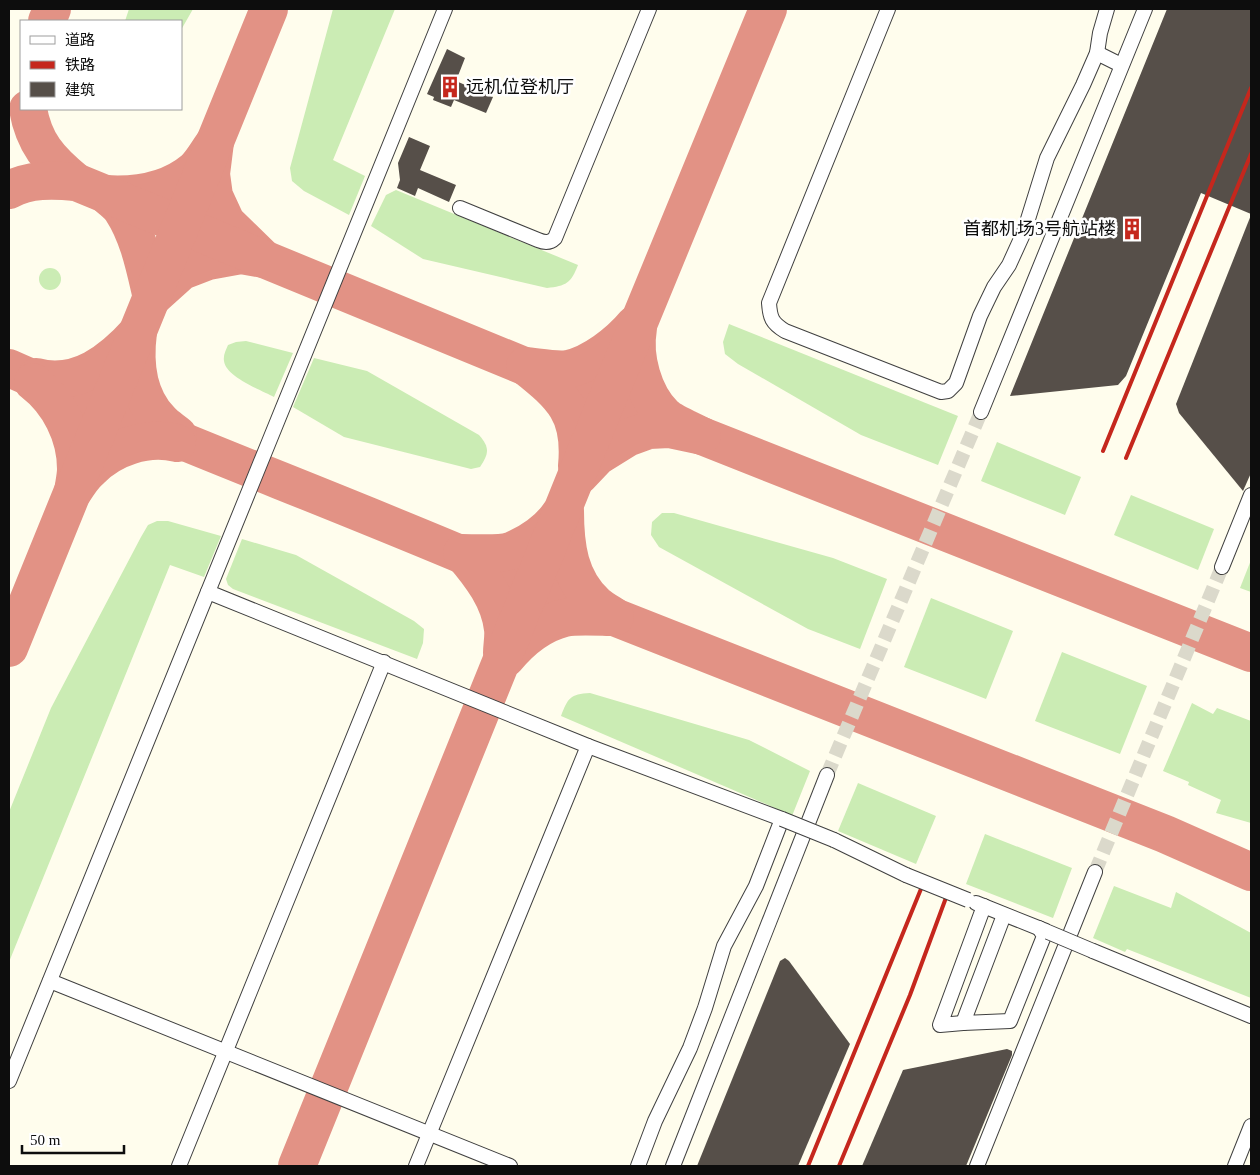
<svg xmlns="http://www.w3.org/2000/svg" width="1260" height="1175" font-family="'Times New Roman','Noto Sans SC',serif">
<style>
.grass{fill:#cbecb4}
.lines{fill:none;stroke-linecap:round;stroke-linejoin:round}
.taxiway{stroke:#e29285;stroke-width:38}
.building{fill:#564f49}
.minor-tunnel{stroke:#dbd9cb;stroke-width:14;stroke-dasharray:14 7;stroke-linecap:butt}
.minor-casing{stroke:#404040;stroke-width:16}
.minor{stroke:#fff;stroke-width:14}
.rail{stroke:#c5271d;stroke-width:4}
.minor-bridge-casing{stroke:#404040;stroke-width:16;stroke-linecap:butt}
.minor-bridge{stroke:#fff;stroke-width:14}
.labels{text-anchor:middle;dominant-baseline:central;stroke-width:5;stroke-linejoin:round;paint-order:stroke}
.poi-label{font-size:18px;fill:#0d0d0d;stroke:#fff;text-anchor:start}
</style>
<rect width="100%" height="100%" fill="#fffded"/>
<g class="grass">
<path d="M129,9H193L181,30V21H125Z"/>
<path d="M333,9H395L333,160L365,176L349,215L304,191L292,181L290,168Z"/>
<path d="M396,190L578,265C571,283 566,286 547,288L423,259L371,226L386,195Z"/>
<circle cx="50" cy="279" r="11"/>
<path d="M729,324L958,416L938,465L861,435L738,364L725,354L723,342Z"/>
<path d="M246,341L293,353L274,397C261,390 226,377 224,361C223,355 226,350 228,345L236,342Z"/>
<path d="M314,358L367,371L479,435C490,448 489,453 480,467L471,469L344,437L293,407Z"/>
<path d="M997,442L1081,477L1065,515L981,481Z"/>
<path d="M1131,495L1214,529L1198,570L1114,535Z"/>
<path d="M662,513H674L833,558L887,579L860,649L808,629L659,547L651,535L652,522Z"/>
<path d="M157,521H168L221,536L204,577L170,565L9,962V812L51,708L141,537L148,525Z"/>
<path d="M242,539L296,555L414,621L424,629L423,643L417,659L233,589L228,585L226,579Z"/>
<path d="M1251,560V592L1240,588Z"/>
<path d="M931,598L1013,631L986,699L904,667Z"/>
<path d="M1062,652L1147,686L1120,754L1035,721Z"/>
<path d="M590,693L749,740L810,771L792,816L766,804L561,716C568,698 570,694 590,693Z"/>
<path d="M1192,703L1213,714L1217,708L1251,721V823L1216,813L1221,800L1188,785L1189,782L1163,771Z"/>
<path d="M858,783L936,816L916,864L838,831Z"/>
<path d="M985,834L1072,868L1053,918L966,884Z"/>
<path d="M1114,886L1171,908L1176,892L1251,933V998L1127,949L1125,952L1093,938Z"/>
</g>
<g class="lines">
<g class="taxiway">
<path d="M47,21L52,9"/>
<path d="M28,109C34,143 49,160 76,182"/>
<path d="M215,142L211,174L214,196L226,222L264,259L241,255L208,261L182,271L152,298C145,268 139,236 122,210C118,204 111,199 105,194C136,196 169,191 194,170C202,163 208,151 215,142Z"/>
<path d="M9,190C29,179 53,180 76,182L607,400L702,436L1251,653"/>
<path d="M9,368C182,445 360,509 533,585L1165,834L1251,872"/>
<path d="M36,377C78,388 112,361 138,332C134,363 137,396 160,420C165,426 172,430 178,435"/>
<path d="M33,382C59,402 76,435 76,469C76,476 74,484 73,492C78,484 83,476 90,470C112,447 147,436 177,443"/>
<path d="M577,466C582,414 563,396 525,366C537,367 557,371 568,369C592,364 619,343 635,324"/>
<path d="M579,476L598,456L627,438L649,430L669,429L702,436C691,430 672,423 664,415C643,394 633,357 638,328"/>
<path d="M9,648L269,9"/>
<path d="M502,653C502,646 504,637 503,629C500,600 481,575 462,553C474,553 502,555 513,550C530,543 549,530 559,515"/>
<path d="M506,658C521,640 540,624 564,618C576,615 602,617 615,617C609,613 602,609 596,604C569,579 565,546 565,511"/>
<path d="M297,1166L607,400L768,9"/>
</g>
</g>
<g class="building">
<path d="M1167,9H1251V214L1201,193L1126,376L1118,385L1010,396Z"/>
<path d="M447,49L465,58L456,81L493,97L486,113L454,100L451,107L433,100L434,97L427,94Z"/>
<path d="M409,137L430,146L420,170L456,185L449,202L418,188L415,196L397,188L400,180L398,163Z"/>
<path d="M1251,215V473L1243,491L1179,413L1176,404Z"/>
<path d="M785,958L789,961L850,1044L798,1166H697L780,961Z"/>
<path d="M1007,1049L1012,1051V1055L966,1166H862L903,1070Z"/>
</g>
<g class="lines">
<g class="minor-tunnel">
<path d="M827,775L981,412"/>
<path d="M1095,872L1222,567"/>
</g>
<g class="minor-casing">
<g id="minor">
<path d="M888,9L769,303C770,318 772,323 785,331L941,392L948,391L956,383L980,316L994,287L1009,265L1024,232L1047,158L1083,85L1097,53L1100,33L1107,9"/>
<path d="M1097,53L1121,65"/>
<path d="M460,208L538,240C545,243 550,243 555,238L649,9"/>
<path d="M981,412L1145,9"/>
<path d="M1222,567L1251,495"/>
<path d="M208,592L588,746L782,819L756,886L724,946L705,1008L690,1048L655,1121L638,1166"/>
<path d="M834,840L906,875"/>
<path d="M976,903L1046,931"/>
<path d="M1004,915L963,1023L1010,1021L1044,936L1039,928"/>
<path d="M1093,951L1251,1016"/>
<path d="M50,981L510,1166"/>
<path d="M963,1023L940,1025L984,906"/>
<path d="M9,1081L445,9"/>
<path d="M179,1166L384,662"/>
<path d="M416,1166L588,746"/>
<path d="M673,1166L827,775"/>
<path d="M977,1166L1095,872"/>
<path d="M1235,1166L1251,1126"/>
</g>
</g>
<use href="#minor" class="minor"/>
<g class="rail">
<path d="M1103,451L1251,88"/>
<path d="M1126,458L1251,154"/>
<path d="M808,1166L923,884"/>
<path d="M839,1166L910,995L947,895"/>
</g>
<g class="minor-bridge-casing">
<g id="minor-bridge">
<path d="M782,819L834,840"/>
<path d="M906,875L968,900"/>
<path d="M1048,932L1093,951"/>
</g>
</g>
<use href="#minor-bridge" class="minor-bridge"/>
</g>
<defs>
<g id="building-bare" transform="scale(1.725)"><path d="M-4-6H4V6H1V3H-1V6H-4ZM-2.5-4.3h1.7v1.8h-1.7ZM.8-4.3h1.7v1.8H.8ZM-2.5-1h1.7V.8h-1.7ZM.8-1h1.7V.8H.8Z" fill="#c5271d" stroke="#fff" stroke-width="2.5" paint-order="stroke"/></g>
</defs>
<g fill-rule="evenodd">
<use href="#building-bare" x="450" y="87"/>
<use href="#building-bare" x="1132" y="229"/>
</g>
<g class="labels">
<g class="poi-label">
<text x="466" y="87">远机位登机厅</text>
<text x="1116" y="229" text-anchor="end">首都机场3号航站楼</text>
</g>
</g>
<rect width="1260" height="1175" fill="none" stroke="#0d0d0d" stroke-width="20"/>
<rect x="20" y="20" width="162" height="90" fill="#ffffff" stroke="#9e9e9e"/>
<rect x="30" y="36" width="25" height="8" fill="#ffffff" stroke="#9e9e9e"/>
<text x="65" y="45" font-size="15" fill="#0d0d0d">道路</text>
<rect x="30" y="61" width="25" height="8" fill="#c5271d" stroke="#9e9e9e"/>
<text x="65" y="70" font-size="15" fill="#0d0d0d">铁路</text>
<rect x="30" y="82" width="25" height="15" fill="#564f49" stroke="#9e9e9e"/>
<text x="65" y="95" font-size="15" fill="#0d0d0d">建筑</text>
<path d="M22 1145v8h102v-8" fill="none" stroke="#0d0d0d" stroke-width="2.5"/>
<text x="30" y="1145" font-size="15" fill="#0d0d0d" stroke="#ffffff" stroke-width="4" paint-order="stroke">50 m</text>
</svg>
